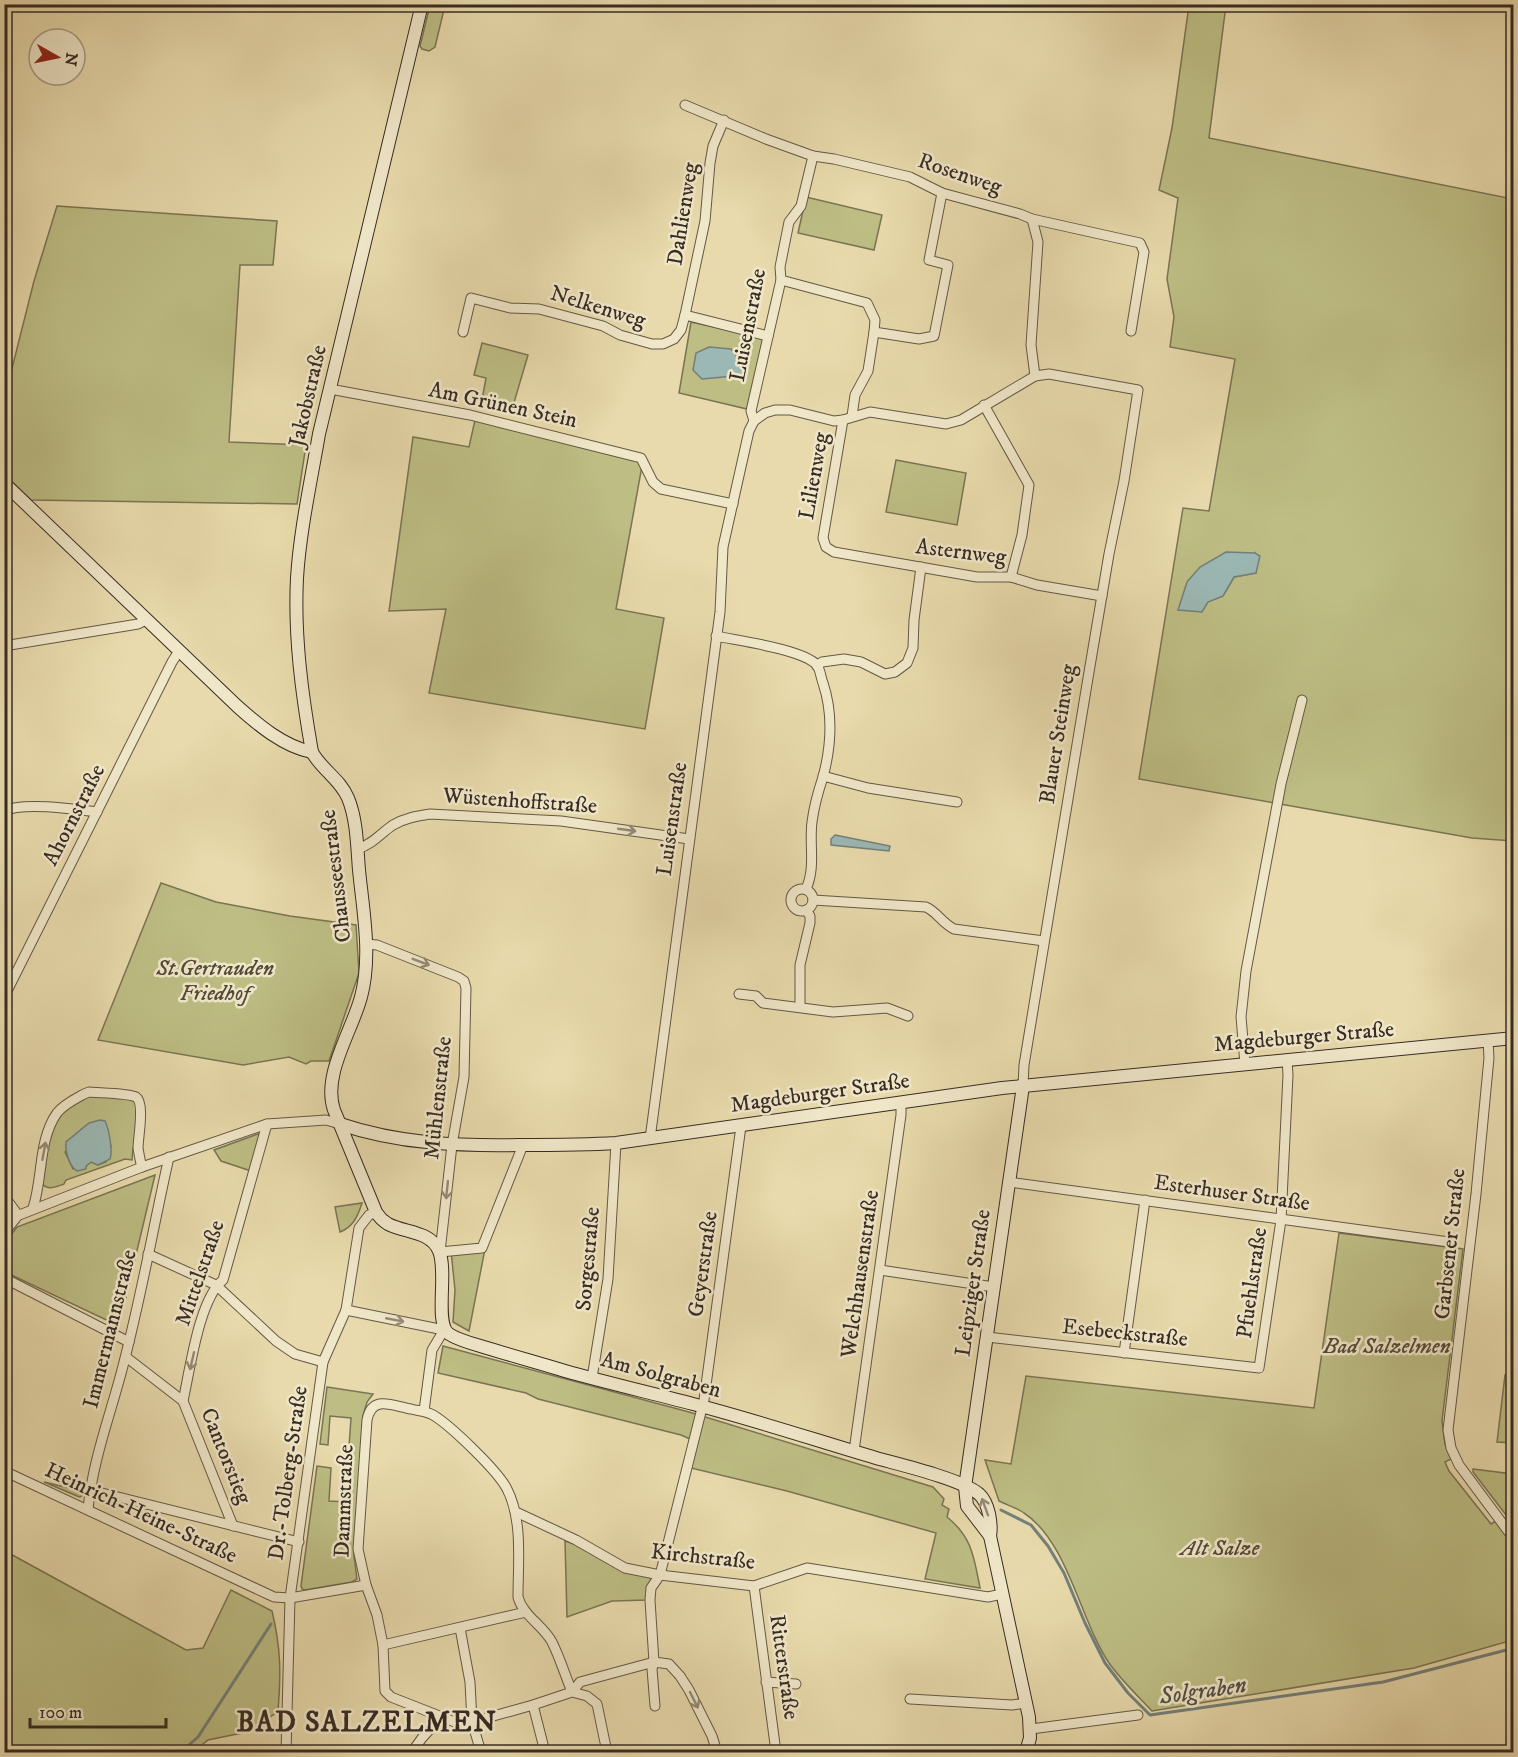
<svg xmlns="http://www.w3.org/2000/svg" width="1518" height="1757" font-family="'IM FELL DW Pica',serif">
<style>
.green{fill:#bdbd84;stroke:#7a7454;stroke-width:1.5;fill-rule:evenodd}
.water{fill:#9bb8b4;stroke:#73807a;stroke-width:1.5}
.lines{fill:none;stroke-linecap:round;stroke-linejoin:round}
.stream{stroke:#73807a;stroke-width:3}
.street-casing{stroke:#635846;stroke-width:11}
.secondary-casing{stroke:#372c24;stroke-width:14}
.street{stroke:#f0e7c9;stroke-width:9}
.secondary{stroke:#f0e7c9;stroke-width:12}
.oneway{stroke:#948a76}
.labels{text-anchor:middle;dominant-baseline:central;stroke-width:5;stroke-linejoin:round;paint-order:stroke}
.street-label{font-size:22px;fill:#372c24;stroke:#f0e7c9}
.park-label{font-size:22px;font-style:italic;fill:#524937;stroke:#f0e7c9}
.water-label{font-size:24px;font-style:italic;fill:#504f48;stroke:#f0e7c9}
.district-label{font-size:28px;font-weight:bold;letter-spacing:1.5px;fill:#372c24;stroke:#f0e7c9}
</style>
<rect width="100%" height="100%" fill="#e8daac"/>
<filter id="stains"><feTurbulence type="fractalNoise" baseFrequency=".00333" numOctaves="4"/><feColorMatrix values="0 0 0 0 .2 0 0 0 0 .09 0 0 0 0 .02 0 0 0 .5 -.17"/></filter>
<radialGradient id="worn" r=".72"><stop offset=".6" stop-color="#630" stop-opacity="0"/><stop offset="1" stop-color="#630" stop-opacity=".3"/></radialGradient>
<g class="green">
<path d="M430,5H445L435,47L429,51L422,49L420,46Z"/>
<path d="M1189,5H1226L1209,138L1513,199V841L1472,838L1139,779L1183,508L1209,511L1235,359L1170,347L1174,317L1167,279L1178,198L1159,190L1172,128ZM1255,553L1256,573L1234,577L1223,596L1207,602Z"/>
<path d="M806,197L882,215L874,250L798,233Z"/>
<path d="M57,206L277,221L273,265H240L229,442L306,445L297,504L31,500L5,475V396L34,281Z"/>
<path d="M691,322L765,338L747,409L679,393Z"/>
<path d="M482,343L528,355L513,406L482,400L486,378L474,375Z"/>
<path d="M475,420L639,460L642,466L616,609L664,618L645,729L429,693L446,609L389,611L413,437L469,447Z"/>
<path d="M896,460L966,473L957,525L886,512Z"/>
<path d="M161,883L216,902L290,916L356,925L359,973L329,1061H311L306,1064L289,1057L243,1065L98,1040Z"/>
<path d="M88,1094L132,1097L138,1107L136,1144L133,1148L132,1160L125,1159L66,1180L64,1184C55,1187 48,1191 41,1183L48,1142L58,1115ZM82,1129L108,1132V1141L111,1146L106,1162L98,1165L91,1162L86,1166L73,1169L65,1152Z"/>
<path d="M266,1131L251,1171L221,1161L214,1150Z"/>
<path d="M155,1175L119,1326L5,1272V1243L17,1227Z"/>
<path d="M362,1203C358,1216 353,1227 340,1232L335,1207Z"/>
<path d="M1339,1233L1463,1249L1442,1421L1445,1444L1451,1459L1445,1462L1449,1471L1491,1524L1496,1521L1507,1536L1513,1553V1640L1414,1668L1152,1711C1137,1695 1121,1680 1109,1663C1080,1620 1068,1542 1024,1513C1017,1508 1007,1505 999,1501L985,1460L1011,1464L1026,1376L1314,1408Z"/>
<path d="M485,1249L469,1331L453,1322L455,1290L451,1251Z"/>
<path d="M443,1346L689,1412L933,1487L944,1499L942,1505L949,1509L947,1517C972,1537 974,1557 980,1588L925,1579L936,1533L787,1491L691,1468L697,1442L681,1435L538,1399L526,1393L438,1373Z"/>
<path d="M1505,1375L1513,1376V1443L1497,1442Z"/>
<path d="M327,1387L373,1394L367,1402L363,1416L354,1556L357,1579L352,1582L305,1590L302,1589L301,1586L317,1466L331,1468L329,1501L348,1502L352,1448L349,1447L351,1418L330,1416L328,1445L320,1444Z"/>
<path d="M1473,1469L1513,1474V1524L1473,1472Z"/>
<path d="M44,1482L78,1490L85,1494L80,1497L77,1496Z"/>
<path d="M565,1541L585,1547L654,1578L648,1600L612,1601L567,1617Z"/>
<path d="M5,1551L186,1650L203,1648L231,1590L272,1611C281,1648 281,1674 278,1711L252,1731L208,1740L193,1752H5Z"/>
</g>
<g class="water">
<path d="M709,347L731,349L745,366V375L702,379L693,370L696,353Z"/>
<path d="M1226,552L1255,553L1260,556L1256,573L1234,577L1223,596L1208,602L1202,612L1178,610L1187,582L1200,567Z"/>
<path d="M835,835L890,846L889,851L831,845V839Z"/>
<path d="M100,1120L105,1121C109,1129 113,1151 110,1159L98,1165L91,1162L86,1166V1169L77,1171C69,1166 65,1151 66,1142L89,1123Z"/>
</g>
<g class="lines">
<g class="stream">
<path d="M1001,1510L1031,1525L1048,1546L1064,1573L1085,1623L1105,1663L1128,1693L1150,1715L1383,1682L1514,1648"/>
<path d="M181,1752L198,1737L271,1624"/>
</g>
<g class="street-casing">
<g id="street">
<path d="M685,105L766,139L813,156L834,159L910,177L942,193L1020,214L1032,219L1140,243L1144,252L1131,331"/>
<path d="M1032,219L1038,242L1031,345L1035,376"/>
<path d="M781,280L867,303L875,320L874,332L919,339L934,336L948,265L929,260L942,193"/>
<path d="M685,315L705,221L710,163L713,146L724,120"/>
<path d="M463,332L471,298L510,308L539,309L603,326L620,335L652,344H663L674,339L681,330L685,315L768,336"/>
<path d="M330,389L470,415L641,458L653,482L661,489L733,504"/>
<path d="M984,405L1029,485L1022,535L1011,577"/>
<path d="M852,416L855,395L868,371L874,332"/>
<path d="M843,420L823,538L826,547L834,552L977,577H1011L1037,585L1102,596"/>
<path d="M754,421L765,413L775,410H790L834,421L843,420L870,412L946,424L961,420L1035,376L1049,374L1138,390L1124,481L1109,554L1089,672L1024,1065L1023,1086"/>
<path d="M716,636C739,641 802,649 817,665C820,669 821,678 823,683C833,713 831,747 823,777C818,792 814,806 812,822C809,845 816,867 806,889"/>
<path d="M4,646L138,624L146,620"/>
<path d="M817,666L822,662L844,659L861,662L885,674L895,672L907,663L913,648L914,620L921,567"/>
<path d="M823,776L868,788L957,802"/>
<path d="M4,811C22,802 76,809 97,812"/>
<path d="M357,849C372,845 381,833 393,825C405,818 417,816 430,814L561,821L689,839"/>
<circle cx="802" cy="900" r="11"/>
<path d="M813,900L926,907C937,912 942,923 954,929L1044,941"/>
<path d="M366,944L377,945L458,977L464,981L466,988L464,1077L452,1145L440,1252L482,1248L523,1145"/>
<path d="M739,994L756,996L763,1003L833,1012L887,1008L908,1016"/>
<path d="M4,997L172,662L179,651"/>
<path d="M800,1007V965L810,923V916L806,910"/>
<path d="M1488,1041L1489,1058L1476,1194L1448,1430L1451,1448L1459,1465L1514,1539"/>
<path d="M1245,1064L1241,1017L1246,971L1281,784L1302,700"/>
<path d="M650,1139L720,612L723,547L749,431L754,421L751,411L781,280L780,267L789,222L801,206L813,156"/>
<path d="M1009,1182L1449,1242"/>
<path d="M4,1196L18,1215"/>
<path d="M33,1208C43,1178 38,1140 57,1113C63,1105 75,1099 84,1094L89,1092C99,1093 128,1093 136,1097C145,1103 138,1138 138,1148C139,1154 140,1161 142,1167"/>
<path d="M4,1221L142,1167L267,1124L326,1120L340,1124"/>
<path d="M4,1233L16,1218"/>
<path d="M148,1254L216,1285L276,1341L295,1354L323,1362"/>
<path d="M880,1270L994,1287"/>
<path d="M4,1278L129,1342"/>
<path d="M346,1310L444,1330L432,1350L424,1411"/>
<path d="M987,1337L1259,1368L1281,1220L1288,1075L1287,1060"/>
<path d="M1124,1353L1145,1200"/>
<path d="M126,1357L183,1401L233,1526"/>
<path d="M592,1378L608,1279L616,1143"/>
<path d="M183,1401C190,1370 199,1299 223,1280L267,1124"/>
<path d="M854,1451L901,1115V1102"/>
<path d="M4,1471L274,1597L290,1598L366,1585"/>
<path d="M90,1490L299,1542"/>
<path d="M88,1509C93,1457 113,1408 125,1358C142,1292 154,1224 169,1157"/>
<path d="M516,1512L576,1540L625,1568L660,1575L754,1586L807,1568L988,1597L1002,1594"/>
<path d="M754,1586L776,1752"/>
<path d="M460,1628L470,1682L472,1722L481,1752"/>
<path d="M383,1645L526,1612"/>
<path d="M766,1682L796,1684"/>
<path d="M910,1699L1012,1705L1026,1703"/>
<path d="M533,1705L545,1752"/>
<path d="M655,1706L652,1669L654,1662L650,1600L651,1588L660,1575L704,1400L741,1126"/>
<path d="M1031,1729L1138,1715"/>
<path d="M286,1752L290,1598L323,1362L346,1310L359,1228L369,1215L376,1212"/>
<path d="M412,1752L422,1738L441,1717"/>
<path d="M607,1752L597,1704L587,1696L572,1692C565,1675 560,1658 552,1642C543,1625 523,1616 518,1597C518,1563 523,1520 507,1489C498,1471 450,1425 433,1415C426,1411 419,1411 411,1409C393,1406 372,1394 367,1420L358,1549L366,1585L377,1615L383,1645L385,1691L391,1697L465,1726L472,1722L533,1705L572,1692L580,1682L654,1662L669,1664L680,1676L689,1690L712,1736L717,1752"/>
</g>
</g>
<g class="secondary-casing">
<g id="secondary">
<path d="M422,4L319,434C311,481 300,530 297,578C294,636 302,695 312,752C321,769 340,779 348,798C357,820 357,846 359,870C363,911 372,956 361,997C352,1031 322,1075 334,1110L376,1212C379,1217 383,1221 388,1224C405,1233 431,1231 439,1251C448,1272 434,1324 449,1334C460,1341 474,1344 487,1348C513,1356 539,1363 565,1371C608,1383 651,1393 693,1404C755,1420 815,1440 876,1458C901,1465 961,1479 979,1494C989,1503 992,1524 990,1536L1029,1717L1030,1738L1026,1752"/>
<path d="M4,483L237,706C257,724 284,747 312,752"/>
<path d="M340,1124C399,1144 459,1146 520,1145C553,1145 584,1145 616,1143L1002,1088L1514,1038"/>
<path d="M990,1536L967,1506L965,1487L1023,1086"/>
</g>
</g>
<use href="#street" class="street"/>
<use href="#secondary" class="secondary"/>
</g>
<defs><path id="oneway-shaft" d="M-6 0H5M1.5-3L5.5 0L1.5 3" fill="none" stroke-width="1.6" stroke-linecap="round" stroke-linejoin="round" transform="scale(1.5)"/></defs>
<g class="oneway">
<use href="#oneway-shaft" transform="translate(627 830) rotate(8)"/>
<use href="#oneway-shaft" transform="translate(421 962) rotate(21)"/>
<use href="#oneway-shaft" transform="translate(44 1151) rotate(-80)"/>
<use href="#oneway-shaft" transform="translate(447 1190) rotate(96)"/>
<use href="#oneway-shaft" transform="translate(395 1320) rotate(11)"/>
<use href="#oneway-shaft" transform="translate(192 1361) rotate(103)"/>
<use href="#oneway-shaft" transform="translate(985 1507) rotate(-110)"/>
<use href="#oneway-shaft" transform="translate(694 1700) rotate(63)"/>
</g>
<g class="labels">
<g class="street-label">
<text transform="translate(960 174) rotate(19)">Rosenweg</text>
<text transform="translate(683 214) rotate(-81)">Dahlienweg</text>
<text transform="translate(598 307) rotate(17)">Nelkenweg</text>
<text transform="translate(748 325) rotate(-79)">Luisenstraße</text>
<text transform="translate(308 396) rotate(-77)">Jakobstraße</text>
<text transform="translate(503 405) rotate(12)">Am Grünen Stein</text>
<text transform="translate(814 476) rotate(-80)">Lilienweg</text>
<text transform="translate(961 552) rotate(7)">Asternweg</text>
<text transform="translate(1058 734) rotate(-81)">Blauer Steinweg</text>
<text transform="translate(520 801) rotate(4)">Wüstenhoffstraße</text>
<text transform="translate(74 815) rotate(-63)">Ahornstraße</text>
<text transform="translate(672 819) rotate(-82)">Luisenstraße</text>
<text transform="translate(336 876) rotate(-97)">Chausseestraße</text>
<text transform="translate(1304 1037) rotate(-5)">Magdeburger Straße</text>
<text transform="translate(820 1093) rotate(-8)">Magdeburger Straße</text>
<text transform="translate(438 1098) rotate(-84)">Mühlenstraße</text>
<text transform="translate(1232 1193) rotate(8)">Esterhuser Straße</text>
<text transform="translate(1450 1244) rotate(-84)">Garbsener Straße</text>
<text transform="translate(588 1259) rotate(-85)">Sorgestraße</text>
<text transform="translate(703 1264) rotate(-82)">Geyerstraße</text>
<text transform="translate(200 1273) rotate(-71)">Mittelstraße</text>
<text transform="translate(860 1274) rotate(-82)">Welchhausenstraße</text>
<text transform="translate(973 1283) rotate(-82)">Leipziger Straße</text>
<text transform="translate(1252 1283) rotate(-82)">Pfuehlstraße</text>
<text transform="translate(110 1329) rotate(-76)">Immermannstraße</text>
<text transform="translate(1125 1333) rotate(6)">Esebeckstraße</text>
<text transform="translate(661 1375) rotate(15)">Am Solgraben</text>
<text transform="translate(226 1456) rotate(68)">Cantorstieg</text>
<text transform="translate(288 1473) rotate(-82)">Dr.-Tolberg-Straße</text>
<text transform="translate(344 1501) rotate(-88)">Dammstraße</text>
<text transform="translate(141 1513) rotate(25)">Heinrich-Heine-Straße</text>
<text transform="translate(703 1557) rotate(6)">Kirchstraße</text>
<text transform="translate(784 1667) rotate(82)">Ritterstraße</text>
</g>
<g class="park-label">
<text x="215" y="968">St.Gertrauden<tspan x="215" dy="25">Friedhof</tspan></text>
<text x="1387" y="1346">Bad Salzelmen</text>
<text x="1220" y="1548">Alt Salze</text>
</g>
<g class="water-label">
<text transform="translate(1203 1691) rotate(-8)">Solgraben</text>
</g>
<g class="district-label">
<text x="367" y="1722">BAD SALZELMEN</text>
</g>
</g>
<rect width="1518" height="1757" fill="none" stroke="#e8daac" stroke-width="24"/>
<rect x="6" y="6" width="1506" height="1745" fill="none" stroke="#372c24" stroke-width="3"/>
<rect x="12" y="12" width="1494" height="1733" fill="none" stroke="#372c24" stroke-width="1.5"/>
<g transform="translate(57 57) rotate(99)"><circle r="28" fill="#f0e7c9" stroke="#a69c87" stroke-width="1.5"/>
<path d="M0-4.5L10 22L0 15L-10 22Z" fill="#8f2418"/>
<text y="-9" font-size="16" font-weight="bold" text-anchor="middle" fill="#372c24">N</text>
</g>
<path d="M30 1718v9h136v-9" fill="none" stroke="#372c24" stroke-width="3"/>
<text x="39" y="1718" font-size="18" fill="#372c24" stroke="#f0e7c9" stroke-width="4.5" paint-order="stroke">100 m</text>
<rect width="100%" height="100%" filter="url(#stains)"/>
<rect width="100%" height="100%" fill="url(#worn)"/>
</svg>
